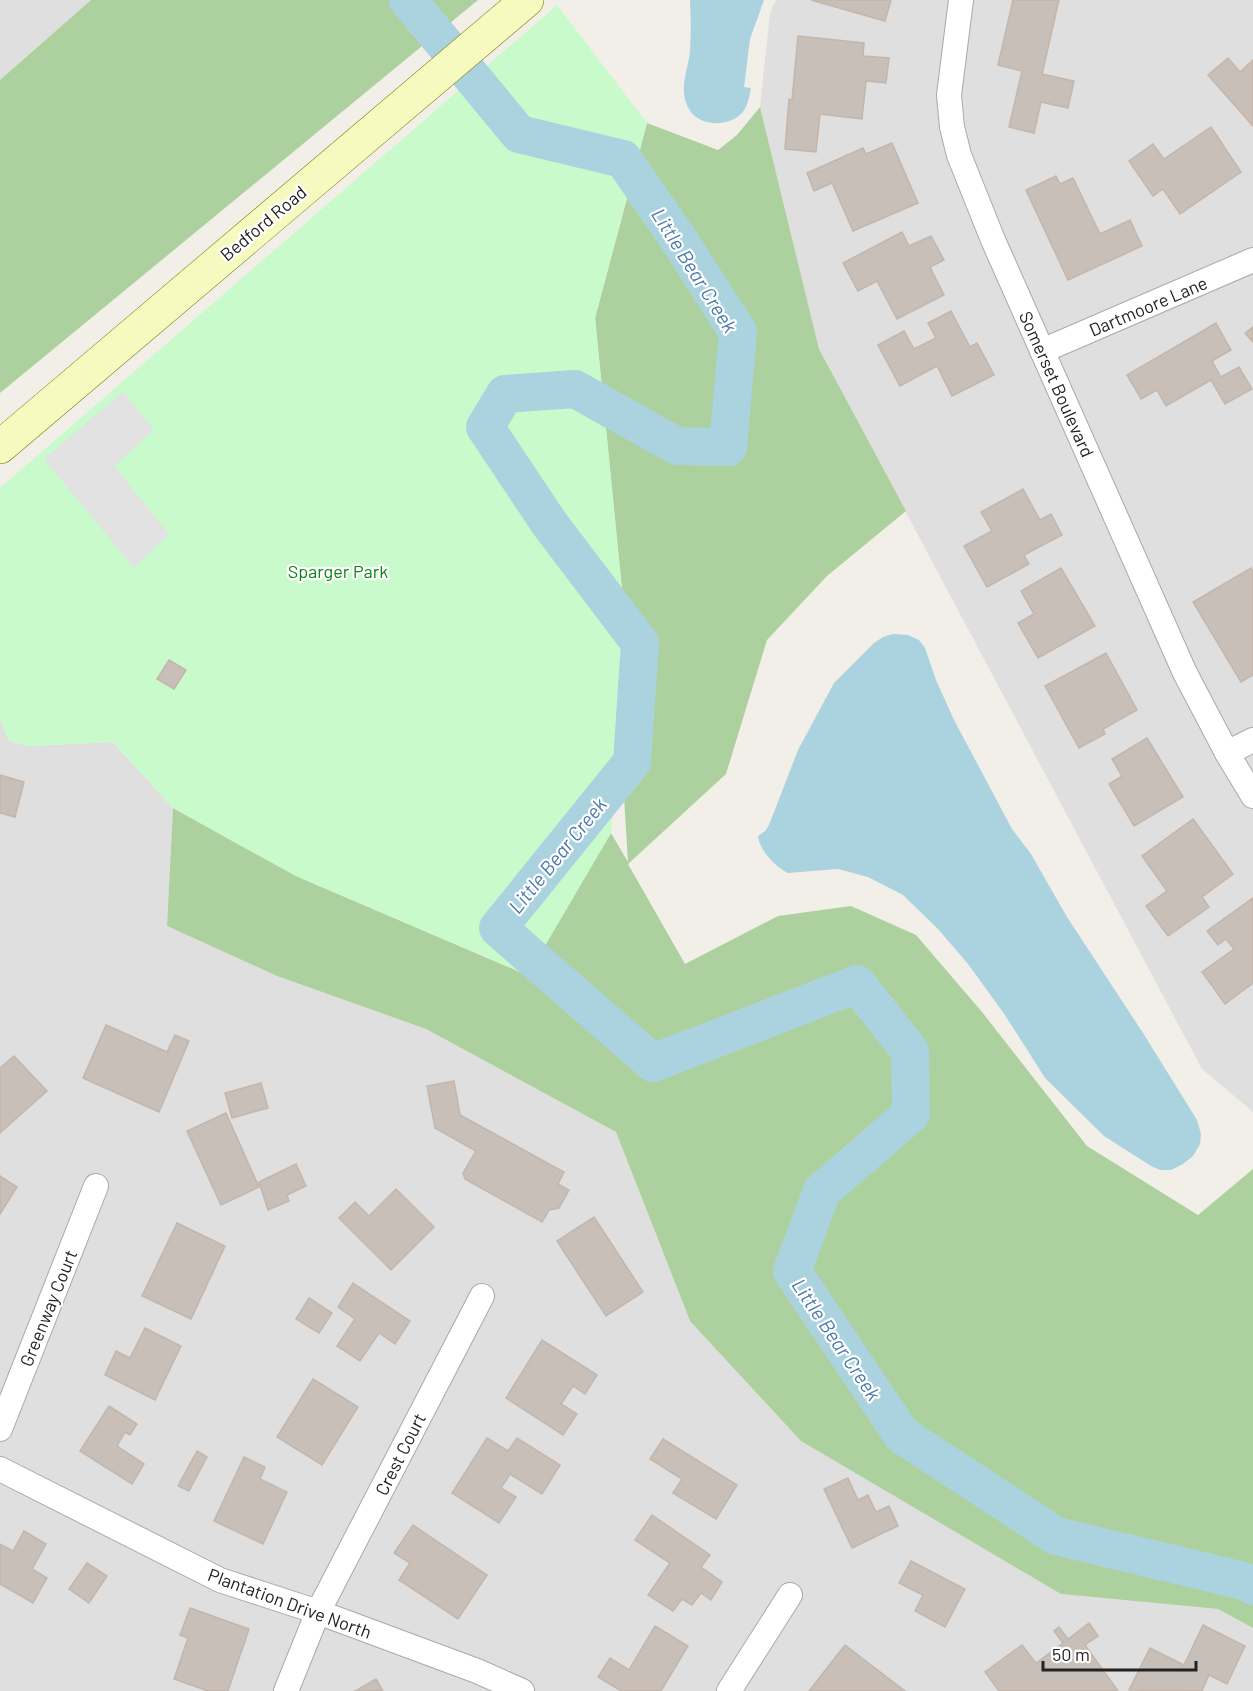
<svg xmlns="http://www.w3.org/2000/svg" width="1253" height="1691" font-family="Barlow,sans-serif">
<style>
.residential{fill:#e0dfdf}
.forest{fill:#add19e}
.park{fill:#c8facc}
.parking{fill:#e2e2e2}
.water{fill:#aad3df}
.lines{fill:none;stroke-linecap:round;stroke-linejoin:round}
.river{stroke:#aad3df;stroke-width:38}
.building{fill:#c7bfb8;stroke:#c4b6ab;stroke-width:1.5}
.street-casing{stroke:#a9a9a9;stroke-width:26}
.secondary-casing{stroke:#707d05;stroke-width:34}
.street{stroke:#fff;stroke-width:24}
.secondary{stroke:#f7fabf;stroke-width:33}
.labels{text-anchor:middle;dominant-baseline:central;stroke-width:4.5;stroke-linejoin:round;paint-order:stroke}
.street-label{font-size:18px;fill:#222;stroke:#fff}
.park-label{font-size:18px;fill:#0c8416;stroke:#fff}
.water-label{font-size:20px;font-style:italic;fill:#4a7aab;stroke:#fff}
</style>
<rect width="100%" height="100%" fill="#f2efe9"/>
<g class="residential">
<path d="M0,0H91L0,80Z"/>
<path d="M776,0H1253V1112L1202,1069L819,349L760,107L770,13Z"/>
<path d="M0,719L9,741L28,746L113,742L173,808L167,926L277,976L426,1029L616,1132L690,1321L1061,1594L1218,1609L1253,1628V1691H0Z"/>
</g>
<g class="forest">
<path d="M91,0H478L0,393V80Z"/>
<path d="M760,107L819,349L906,511L827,576L767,640L726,774L628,864L685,964L778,916L851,906L916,935L982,1012L1087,1146L1198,1215L1253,1169V1628L1218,1609L1061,1594L801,1441L690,1321L616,1132L426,1029L277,976L167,926L173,808L296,876L527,975L611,833L628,862L620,732L628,650L595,318L647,123L718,150L737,135Z"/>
</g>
<path class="park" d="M557,5L647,123L595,318L628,650L611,833L528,975L296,876L173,808L113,742L28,746L9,741L0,719V488Z"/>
<path class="parking" d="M123,392L154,430L114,466L169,534L134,568L44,459Z"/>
<g class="water">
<path d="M690,0H764L750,39L744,87L751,88C749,97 748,107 741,114C728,127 699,127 689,109C678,89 688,71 690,51C691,34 691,17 690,0Z"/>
<path d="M893,634L908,635L919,640L925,648L936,680L954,720L1012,829L1031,854L1067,917L1143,1033L1197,1120L1201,1134L1200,1144L1193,1156L1183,1164L1171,1170H1160L1151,1166L1104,1136L1045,1078L1005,1015L968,964L938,929L903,895L868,877L838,869L788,873C776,867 759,850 758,836L765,831L769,825L798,750L834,683L874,643L883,637Z"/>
</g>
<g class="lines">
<path class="river" d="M408,0L519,134L623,159L679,240L738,332L728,447L677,446L575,389L505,394L485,427L549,523L640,643L632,762L498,928L653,1063L857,984L910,1051L911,1114L822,1191L792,1271L902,1435L1056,1536L1244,1581L1253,1586"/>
</g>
<g class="building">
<path d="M811,0H891L885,21Z"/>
<path d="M1013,0H1059L1042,74L1074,81L1068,108L1041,102L1034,133L1009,127L1022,71L998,65Z"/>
<path d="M798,36L864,43L863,56L889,58L886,83L866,81L862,119L820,114L816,152L785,149L789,99L792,100Z"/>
<path d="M1228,58L1240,72L1253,60V126L1208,75Z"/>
<path d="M1211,127L1241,172L1180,214L1163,189L1153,196L1129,161L1153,144L1164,159Z"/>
<path d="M892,143L918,203L853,231L832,183L814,191L807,173L863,148L866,154Z"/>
<path d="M1056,176L1060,184L1073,178L1100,234L1130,220L1142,246L1068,280L1026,190Z"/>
<path d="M902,232L909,246L931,236L944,260L930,267L944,295L897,319L877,281L858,291L843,263Z"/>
<path d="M951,311L970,347L977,343L994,375L952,396L937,366L900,386L878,345L904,331L914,349L936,338L928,323Z"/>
<path d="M1216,323L1231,350L1212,361L1221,377L1239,367L1252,389L1225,404L1211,380L1166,406L1157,390L1141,399L1127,375Z"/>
<path d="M1253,327V342L1245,333Z"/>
<path d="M1023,489L1040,520L1051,514L1062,535L1024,555L1029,564L987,587L964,546L992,531L981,512Z"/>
<path d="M1061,568L1095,626L1038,658L1018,623L1034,614L1021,591Z"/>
<path d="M1251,568L1253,572V675L1241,682L1193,602Z"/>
<path d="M1106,653L1137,710L1103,729L1105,734L1079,748L1045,686Z"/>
<path d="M169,660L186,670L174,689L157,679Z"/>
<path d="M1147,738L1183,797L1134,826L1109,784L1122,776L1112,759Z"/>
<path d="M0,775L24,782L15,817L0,813Z"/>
<path d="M1193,819L1233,874L1202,897L1209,907L1168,936L1146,906L1167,891L1142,856Z"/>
<path d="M1253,898V983L1225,1004L1202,972L1234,949L1226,939L1218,945L1207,931Z"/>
<path d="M106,1025L167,1052L175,1035L189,1041L159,1112L83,1078Z"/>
<path d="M14,1056L47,1091L0,1133V1068Z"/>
<path d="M454,1081L460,1115L564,1172L558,1184L569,1190L559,1208L549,1210L542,1222L465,1179L463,1173L476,1151L435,1128L427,1086Z"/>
<path d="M261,1083L268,1108L232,1118L225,1093Z"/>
<path d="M226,1113L259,1187L221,1205L187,1131Z"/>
<path d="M296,1164L306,1186L287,1195L289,1201L268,1210L259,1182Z"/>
<path d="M0,1176L17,1187L0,1214Z"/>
<path d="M396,1189L434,1227L391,1270L339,1218L355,1202L369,1216Z"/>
<path d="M594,1217L643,1292L606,1316L557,1241Z"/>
<path d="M177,1223L225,1246L191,1319L142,1296Z"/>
<path d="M353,1283L410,1321L395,1344L379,1333L360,1361L337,1346L355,1319L338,1307Z"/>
<path d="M309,1298L332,1313L319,1333L296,1319Z"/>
<path d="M145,1328L181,1346L155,1400L105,1375L116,1351L130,1358Z"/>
<path d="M542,1340L597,1375L585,1394L573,1386L561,1404L577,1414L563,1435L506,1398Z"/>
<path d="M313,1379L358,1407L322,1465L277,1437Z"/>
<path d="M109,1406L137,1424L130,1435L125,1432L117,1446L144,1464L132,1484L80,1451Z"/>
<path d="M487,1438L508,1451L517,1438L560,1465L542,1494L510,1474L501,1488L516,1497L499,1523L452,1493Z"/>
<path d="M663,1439L737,1485L716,1519L673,1493L682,1479L650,1459Z"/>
<path d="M197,1451L207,1457L189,1491L178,1486Z"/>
<path d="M244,1457L265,1467L260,1479L287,1492L263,1544L214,1521Z"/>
<path d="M848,1478L858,1500L868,1495L876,1512L889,1506L898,1526L852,1548L824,1489Z"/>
<path d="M652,1515L710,1555L701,1567L722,1582L711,1600L701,1593L692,1605L682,1599L673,1611L648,1595L670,1563L635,1540Z"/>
<path d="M413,1525L487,1575L458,1619L399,1580L410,1563L394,1553Z"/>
<path d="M24,1531L46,1544L32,1569L47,1578L33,1603L0,1584V1544L13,1551Z"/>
<path d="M911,1561L965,1589L945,1627L915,1611L923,1595L899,1583Z"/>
<path d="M87,1563L107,1576L89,1603L69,1589Z"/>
<path d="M190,1608L249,1629L228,1691H208L174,1679L188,1638L180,1635Z"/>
<path d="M1089,1623L1098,1636L1085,1645L1118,1691H999L985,1672L1022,1645L1036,1663L1063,1643L1054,1631L1059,1627L1068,1639Z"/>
<path d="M1203,1625L1245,1646L1227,1684L1209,1675L1202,1691L1129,1690L1150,1648L1184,1665Z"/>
<path d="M655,1626L688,1646L661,1691H621L598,1677L610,1658L629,1670Z"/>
<path d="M845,1645L905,1691H809Z"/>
<path d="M376,1679L383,1691H355Z"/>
</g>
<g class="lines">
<g class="street-casing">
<g id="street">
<path d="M961,0L949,95L952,127L959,155L993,240L1185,673L1227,753L1253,796"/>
<path d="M1042,351L1253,260"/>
<path d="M1227,753L1253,740"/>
<path d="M0,1429L96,1186"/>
<path d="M0,1469L220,1580L318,1612L477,1671L522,1691"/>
<path d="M286,1691L318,1612L482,1296"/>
<path d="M729,1691L790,1595"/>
</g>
</g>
<g class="secondary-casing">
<path id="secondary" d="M0,447L527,0"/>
</g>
<use href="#street" class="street"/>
<use href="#secondary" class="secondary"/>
</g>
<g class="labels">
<g class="street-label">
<text transform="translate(263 223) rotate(-40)">Bedford Road</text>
<text transform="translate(1148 306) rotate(-23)">Dartmoore Lane</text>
<text transform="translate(1057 384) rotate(66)">Somerset Boulevard</text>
<text transform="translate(48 1308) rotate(-68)">Greenway Court</text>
<text transform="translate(400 1454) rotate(-63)">Crest Court</text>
<text transform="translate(290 1603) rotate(20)">Plantation Drive North</text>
</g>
<g class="park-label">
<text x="338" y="571">Sparger Park</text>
</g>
<g class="water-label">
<text transform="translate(695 270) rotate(58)">Little Bear Creek</text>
<text transform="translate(557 855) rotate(-51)">Little Bear Creek</text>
<text transform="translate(837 1339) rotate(56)">Little Bear Creek</text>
</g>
</g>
<path d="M1043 1661v9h153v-9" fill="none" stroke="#222222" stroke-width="3"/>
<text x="1052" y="1661" font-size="18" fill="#222222" stroke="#ffffff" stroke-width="4.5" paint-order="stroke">50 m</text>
</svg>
